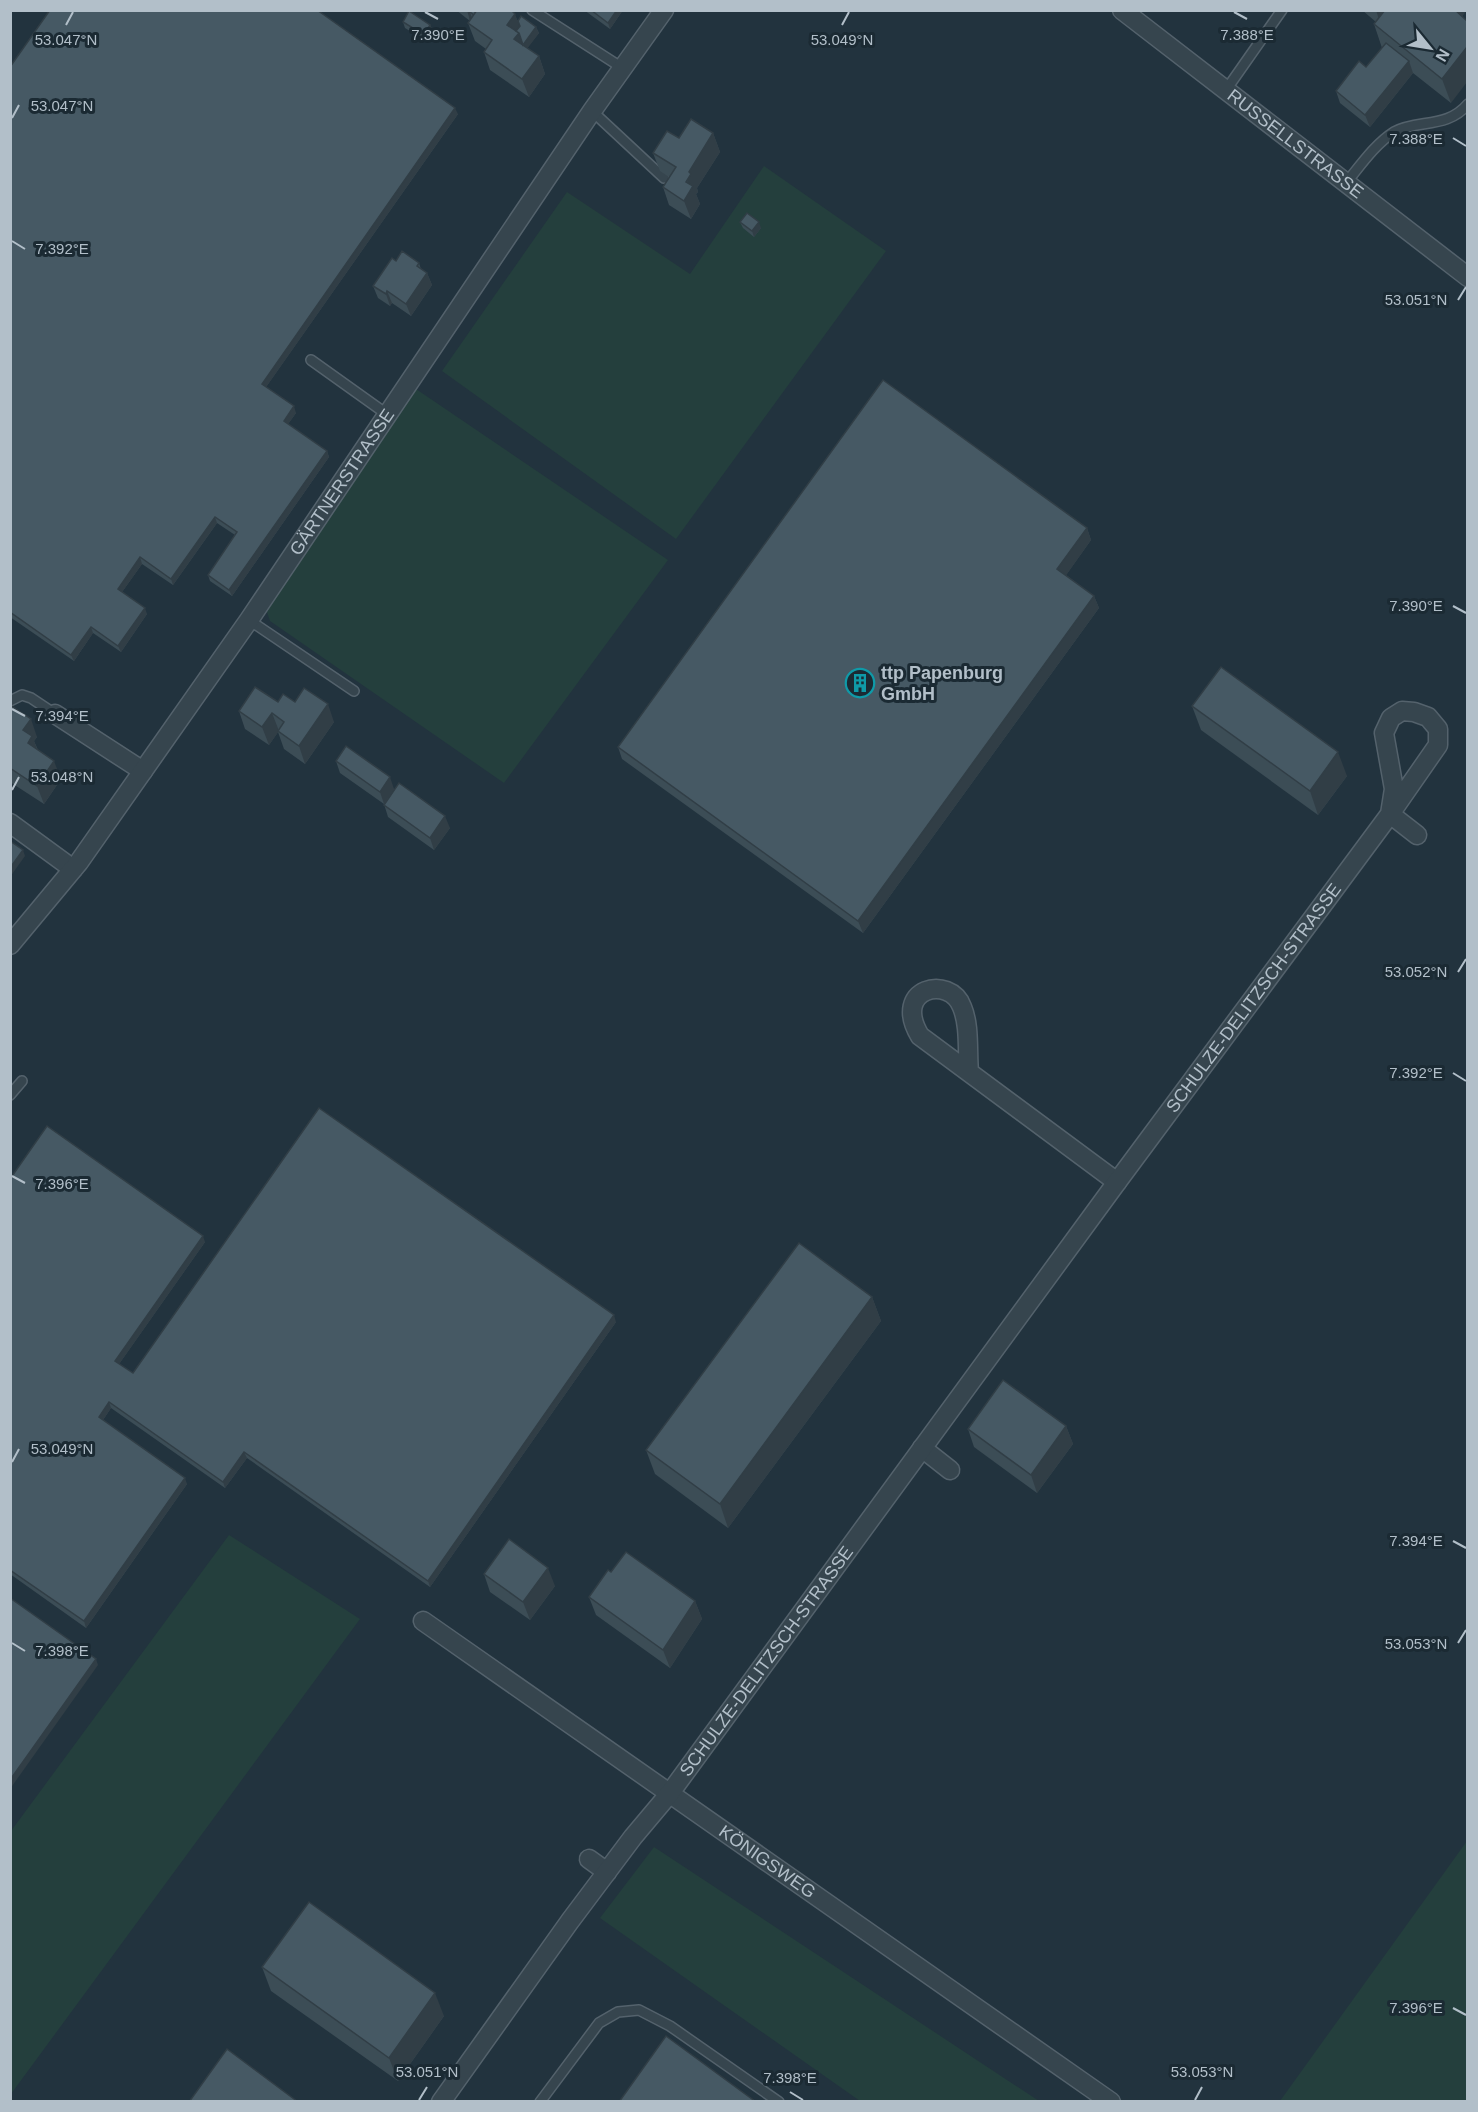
<svg xmlns="http://www.w3.org/2000/svg" width="1478" height="2112" font-family="Arial,sans-serif">
<style>
.green{fill:#243f3d}
.lines{fill:none;stroke-linecap:round;stroke-linejoin:round}
.service-casing{stroke:#54626c;stroke-width:12}
.minor-casing{stroke:#54626c;stroke-width:21}
.service{stroke:#36454e;stroke-width:9}
.minor{stroke:#36454e;stroke-width:18}
.wall{fill:#3c4d56}
.shaded-wall{fill:#313e46}
.building{fill:#465964;stroke:#313e46;stroke-width:1.5}
.ticks{fill:none;stroke:#b2bfc9;stroke-width:2}
.labels{text-anchor:middle;dominant-baseline:central;stroke-width:6;stroke-linejoin:round;paint-order:stroke}
.street-label{font-size:18px;fill:#b2bfc9;stroke:#1b2a33}
.poi-label{font-size:18px;font-weight:bold;fill:#b2bfc9;stroke:#1b2a33;text-anchor:start}
.ticks-label{font-size:15px;text-anchor:middle;fill:#b2bfc9;stroke:#1b2a33;stroke-width:6;stroke-linejoin:round;paint-order:stroke}
</style>
<rect width="100%" height="100%" fill="#22333e"/>
<g class="green">
<path d="M764,166L886,251L676,539L442,371L567,192L690,274Z"/>
<path d="M416,389L668,560L504,783L270,621L266,609Z"/>
<path d="M229,1535L360,1619L11,2094V1831Z"/>
<path d="M1467,1841V2101H1280Z"/>
<path d="M654,1847L1039,2101H860L600,1918Z"/>
</g>
<g class="lines">
<g class="service-casing">
<g id="service">
<path d="M532,10L624,69"/>
<path d="M1226,90L1282,10"/>
<path d="M592,111L664,178"/>
<path d="M1346,183C1360,166 1375,144 1394,132C1418,119 1447,129 1468,104"/>
<path d="M311,360L388,415"/>
<path d="M249,620L354,691"/>
<path d="M10,701L22,695L31,698L55,714"/>
<path d="M10,1095L22,1081"/>
<path d="M540,2102L599,2023L618,2012L639,2010L670,2026L779,2102"/>
</g>
</g>
<g class="minor-casing">
<g id="minor">
<path id="s1" d="M1122,10L1468,277"/>
<path d="M55,714L143,771"/>
<path d="M10,823L73,869"/>
<path id="s2" d="M10,945L79,862L249,620L592,111L664,10"/>
<path d="M969,1072C967,1051 970,1026 962,1007C950,974 891,988 920,1036L1117,1182"/>
<path d="M922,1448L950,1470"/>
<path id="s3" d="M423,1621L1111,2102"/>
<path d="M589,1859L607,1872"/>
<path id="s4" d="M441,2102L570,1921L633,1837L670,1793L1117,1182L1390,814L1438,745V729L1428,717L1414,712L1402,711L1391,718L1384,733L1394,789L1390,814L1417,835"/>
</g>
</g>
<use href="#service" class="service"/>
<use href="#minor" class="minor"/>
</g>
<g class="wall">
<path d="M456,10H511L518,21L536,27L539,33L527,48L539,56L545,74L529,97L490,70L484,52L486,49L475,41L468,23L470,21Z"/>
<path d="M584,10H623L610,29Z"/>
<path d="M1362,10H1467L1462,16L1451,103L1413,73L1370,127L1340,103L1336,91L1366,67L1382,48L1374,24L1376,22Z"/>
<path d="M403,22L430,25L433,31L426,41L405,28Z"/>
<path d="M10,67L458,114L266,387L296,413L288,424L327,451L329,457L232,596L210,581L208,575L235,535L217,523L173,585L142,564L122,592L147,614L121,652L93,633L74,661L10,617Z"/>
<path d="M713,133L720,152L697,188L698,192L696,194L700,204L691,219L669,205L663,187L669,177L660,171L653,153L679,138Z"/>
<path d="M740,222L761,228L754,237L743,228Z"/>
<path d="M396,261L419,263L421,269L427,273L432,285L411,316L392,303L390,306L378,298L373,286Z"/>
<path d="M1087,528L1091,540L1066,575L1094,596L1099,608L863,933L622,759L618,747Z"/>
<path d="M278,702H295L334,722L305,764L284,749L278,732L269,745L245,729L239,711Z"/>
<path d="M10,705L37,737L34,741L38,750L61,779L44,804L10,782Z"/>
<path d="M1192,706L1347,776L1318,815L1201,730Z"/>
<path d="M336,761L394,789L385,803L450,828L434,850L388,817L384,804L340,773Z"/>
<path d="M10,1179L205,1242L119,1364L133,1373L616,1322L430,1587L247,1458L225,1488L111,1408L103,1420L187,1484L86,1628L10,1574Z"/>
<path d="M872,1297L881,1321L728,1528L655,1474L646,1450Z"/>
<path d="M1066,1426L1073,1444L1037,1493L974,1447L968,1429Z"/>
<path d="M611,1572L695,1601L702,1619L670,1668L596,1615L589,1597Z"/>
<path d="M484,1574L555,1586L530,1620L490,1592Z"/>
<path d="M262,1967L444,2016L398,2081L271,1991Z"/>
</g>
<g class="shaded-wall">
<path d="M467,10H477L470,12L472,18L470,21Z"/>
<path d="M617,10H623L610,29L608,23Z"/>
<path d="M1376,10H1394L1381,26Z"/>
<path d="M1448,10H1467L1454,27Z"/>
<path d="M515,14L522,32L536,27L539,33L521,57L507,25Z"/>
<path d="M430,25L433,31L426,41L424,35Z"/>
<path d="M1467,47V82L1451,103L1442,79Z"/>
<path d="M539,56L545,74L529,97L522,79Z"/>
<path d="M1409,61L1413,73L1370,127L1365,115Z"/>
<path d="M455,108L458,114L264,390L262,384Z"/>
<path d="M713,133L720,152L697,188L698,192L696,194L700,204L691,219L684,201L689,172Z"/>
<path d="M759,222L761,228L754,237L752,231Z"/>
<path d="M427,273L432,285L411,316L406,304Z"/>
<path d="M387,291L392,303L390,306L386,294Z"/>
<path d="M294,406L296,413L286,427L284,421Z"/>
<path d="M327,451L329,457L232,596L229,590Z"/>
<path d="M215,517L217,523L173,585L171,579Z"/>
<path d="M1087,528L1091,540L1062,581L1057,569Z"/>
<path d="M140,557L142,564L120,595L118,589Z"/>
<path d="M1094,596L1099,608L863,933L858,921Z"/>
<path d="M145,608L147,614L121,652L118,646Z"/>
<path d="M91,627L93,633L74,661L71,655Z"/>
<path d="M328,704L334,722L305,764L299,746Z"/>
<path d="M272,713L279,731L269,745L262,727Z"/>
<path d="M31,719L37,737L34,741L39,754L34,761L23,730Z"/>
<path d="M1338,752L1347,776L1318,815L1310,791Z"/>
<path d="M54,761L61,779L44,804L37,786Z"/>
<path d="M390,777L394,789L384,804L380,792Z"/>
<path d="M445,816L450,828L434,850L430,838Z"/>
<path d="M23,850L25,856L10,877V868Z"/>
<path d="M203,1236L205,1242L117,1367L115,1361Z"/>
<path d="M872,1297L881,1321L728,1528L720,1504Z"/>
<path d="M614,1315L616,1322L430,1587L428,1581Z"/>
<path d="M109,1402L111,1408L101,1423L99,1417Z"/>
<path d="M1066,1426L1073,1444L1037,1493L1031,1475Z"/>
<path d="M244,1452L247,1458L225,1488L223,1482Z"/>
<path d="M185,1478L187,1484L86,1628L84,1621Z"/>
<path d="M548,1568L555,1586L530,1620L523,1602Z"/>
<path d="M695,1601L702,1619L670,1668L663,1650Z"/>
<path d="M96,1659L98,1665L10,1789V1780Z"/>
<path d="M435,1993L444,2016L398,2081L389,2058Z"/>
</g>
<g class="building">
<path d="M50,10H317L455,108L262,384L294,406L284,421L327,451L229,590L208,575L237,532L215,517L171,579L140,557L118,589L145,608L118,646L91,627L71,655L10,612V67Z"/>
<path d="M471,10H477L474,15L470,12Z"/>
<path d="M477,10H511L515,14L507,25L519,33L514,39L539,56L522,79L484,52L492,40L468,23Z"/>
<path d="M591,10H617L608,23Z"/>
<path d="M1385,10H1455L1467,21V47L1442,79L1374,24Z"/>
<path d="M409,11L430,25L424,35L403,22Z"/>
<path d="M521,16L536,27L523,45L519,33L516,31L520,26L518,21Z"/>
<path d="M1386,43L1409,61L1365,115L1336,91L1359,61L1366,67Z"/>
<path d="M691,119L713,133L689,172L691,174L686,182L693,186L684,201L663,187L676,167L653,153L667,131L679,138Z"/>
<path d="M747,213L759,222L752,231L740,222Z"/>
<path d="M402,251L419,263L417,266L427,273L406,304L387,291L386,294L373,286L392,258L396,261Z"/>
<path d="M883,380L1087,528L1057,569L1094,596L858,921L618,747Z"/>
<path d="M1221,667L1338,752L1310,791L1192,706Z"/>
<path d="M255,687L278,702L283,694L295,702L304,688L328,704L299,746L278,731L284,722L272,713L262,727L239,711Z"/>
<path d="M10,705L31,719L23,730L32,736L28,743L54,761L37,786L10,768Z"/>
<path d="M346,746L390,777L380,792L336,761Z"/>
<path d="M399,783L445,816L430,838L384,805Z"/>
<path d="M10,841L23,850L10,868Z"/>
<path d="M319,1108L614,1315L428,1581L244,1452L223,1482L109,1402L99,1417L185,1478L84,1621L10,1570V1179L47,1126L203,1236L115,1361L133,1373Z"/>
<path d="M799,1243L872,1297L720,1504L646,1450Z"/>
<path d="M1003,1380L1066,1426L1031,1475L968,1429Z"/>
<path d="M509,1539L548,1568L523,1602L484,1574Z"/>
<path d="M626,1552L695,1601L663,1650L589,1597L608,1570L611,1572Z"/>
<path d="M10,1598L96,1659L10,1780Z"/>
<path d="M309,1902L435,1993L389,2058L262,1967Z"/>
<path d="M666,2036L756,2102H619Z"/>
<path d="M227,2049L298,2102H189Z"/>
</g>
<path class="ticks" d="M425,12L438,19M1234,12L1247,19M66,25L73,12M842,25L849,12M12,118L19,105M1453,138L1466,146M12,241L25,249M1458,300L1466,287M1453,606L1466,613M12,709L25,716M12,790L19,777M1458,972L1466,959M1453,1073L1466,1081M12,1176L25,1183M12,1462L19,1449M1453,1541L1466,1548M12,1643L25,1651M1458,1643L1466,1630M1453,2008L1466,2015M790,2092L803,2100M419,2100L427,2087M1195,2100L1202,2087"/>
<defs>
<g id="building-ring" transform="scale(1.5)"><circle r="9.5" fill="#1b2a33" stroke="#0f9aa8" stroke-width="1.5"/><path d="M-4-6H4V6H1V3H-1V6H-4ZM-2.5-4.3h1.7v1.8h-1.7ZM.8-4.3h1.7v1.8H.8ZM-2.5-1h1.7V.8h-1.7ZM.8-1h1.7V.8H.8Z" fill="#0f9aa8"/></g>
</defs>
<g fill-rule="evenodd">
<use href="#building-ring" x="860" y="683"/>
</g>
<g class="labels">
<g class="street-label">
<text stroke="none"><textPath href="#s1" startOffset="219">RUSSELLSTRASSE</textPath></text>
<text stroke="none"><textPath href="#s2" startOffset="570">GÄRTNERSTRASSE</textPath></text>
<text stroke="none"><textPath href="#s4" startOffset="1371">SCHULZE-DELITZSCH-STRASSE</textPath></text>
<text stroke="none"><textPath href="#s4" startOffset="548">SCHULZE-DELITZSCH-STRASSE</textPath></text>
<text stroke="none"><textPath href="#s3" startOffset="420">KÖNIGSWEG</textPath></text>
</g>
<g class="poi-label">
<text x="881" y="673">ttp Papenburg<tspan x="881" dy="21">GmbH</tspan></text>
</g>
</g>
<g class="ticks-label">
<text x="438" y="40">7.390°E</text>
<text x="1247" y="40">7.388°E</text>
<text x="66" y="45">53.047°N</text>
<text x="842" y="45">53.049°N</text>
<text x="62" y="111">53.047°N</text>
<text x="1416" y="144">7.388°E</text>
<text x="62" y="254">7.392°E</text>
<text x="1416" y="305">53.051°N</text>
<text x="1416" y="611">7.390°E</text>
<text x="62" y="721">7.394°E</text>
<text x="62" y="782">53.048°N</text>
<text x="1416" y="977">53.052°N</text>
<text x="1416" y="1078">7.392°E</text>
<text x="62" y="1189">7.396°E</text>
<text x="62" y="1454">53.049°N</text>
<text x="1416" y="1546">7.394°E</text>
<text x="1416" y="1649">53.053°N</text>
<text x="62" y="1656">7.398°E</text>
<text x="1416" y="2013">7.396°E</text>
<text x="427" y="2077">53.051°N</text>
<text x="1202" y="2077">53.053°N</text>
<text x="790" y="2083">7.398°E</text>
</g>
<rect width="1478" height="2112" fill="none" stroke="#b2bfc9" stroke-width="24"/>
<g transform="translate(1430 48) rotate(120)" stroke="#1b2a33" stroke-width="4.5" paint-order="stroke">
<path d="M0-4.5L10 22L0 15L-10 22Z" fill="#b2bfc9"/>
<text y="-9" font-size="16" font-weight="bold" text-anchor="middle" fill="#b2bfc9">N</text>
</g>
</svg>
